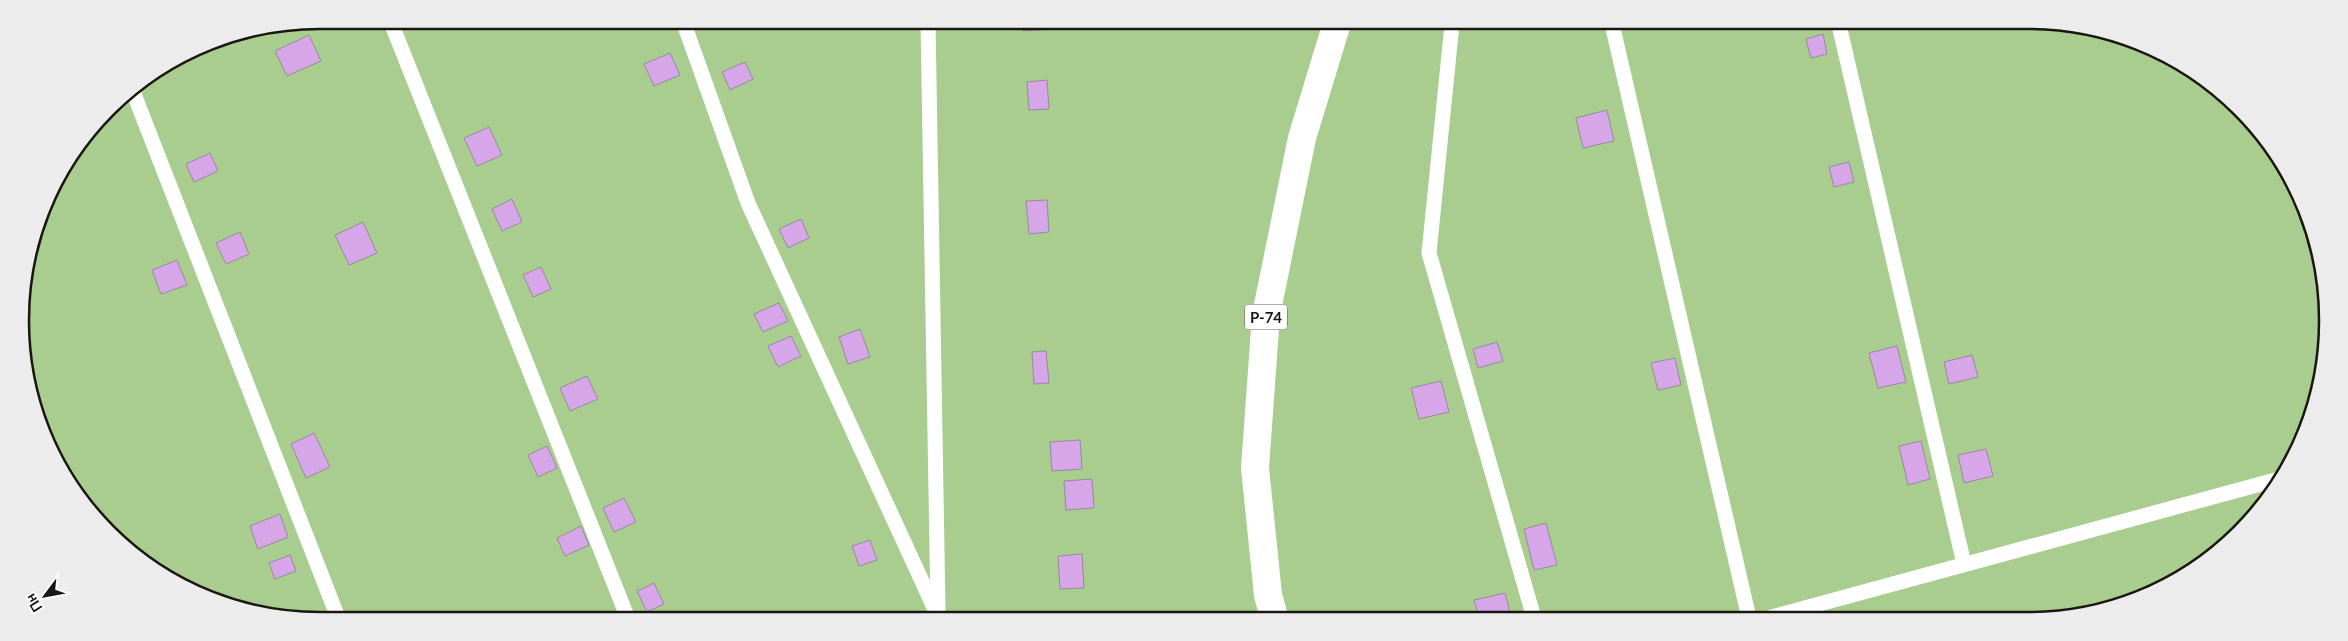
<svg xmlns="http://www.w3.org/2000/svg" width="2348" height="641" font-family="Lato,sans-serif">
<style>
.green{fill:#a8cd8f}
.building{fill:#d7a6e9;stroke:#958b99}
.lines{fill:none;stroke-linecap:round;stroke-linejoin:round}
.lane{stroke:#fff;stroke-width:15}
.primary{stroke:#fff;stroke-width:28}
.labels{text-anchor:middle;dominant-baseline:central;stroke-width:4;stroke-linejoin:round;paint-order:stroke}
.shield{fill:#fff;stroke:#5f5c58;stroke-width:1}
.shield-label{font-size:15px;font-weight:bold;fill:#1a1610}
.rim{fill:none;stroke:#1a1610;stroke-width:2.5}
</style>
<rect width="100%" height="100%" fill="#f1e6d6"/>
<path class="green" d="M321,20L2086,26L2194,70L2277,153L2322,262V379L2297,454L2240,533L2174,580L2051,618L262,615L154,571L82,503L30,399L21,301L51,187L122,95L206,43Z"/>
<g class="building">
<path d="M1023,22H1049V29L1023,31Z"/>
<path d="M1151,23H1172V26L1151,28Z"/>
<path d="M1823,34L1827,54L1811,58L1806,39Z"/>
<path d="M309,35L321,61L287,76L275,51Z"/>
<path d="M670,53L680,75L654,86L644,64Z"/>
<path d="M745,62L753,79L730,90L722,72Z"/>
<path d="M1047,80L1049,109L1029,110L1027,82Z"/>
<path d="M1607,110L1614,141L1583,148L1576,118Z"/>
<path d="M489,127L502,155L477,166L464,138Z"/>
<path d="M210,153L218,171L194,182L186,164Z"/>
<path d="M1849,162L1854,182L1834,187L1829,167Z"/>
<path d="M512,199L522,222L502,231L492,209Z"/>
<path d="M1047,200L1049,232L1029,234L1026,201Z"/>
<path d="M801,219L809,238L788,248L779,229Z"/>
<path d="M363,222L377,253L349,265L335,235Z"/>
<path d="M240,232L249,254L226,264L216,243Z"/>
<path d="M177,260L187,285L161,294L152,270Z"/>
<path d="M541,267L551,289L533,297L523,275Z"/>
<path d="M779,303L788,321L763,332L754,314Z"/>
<path d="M860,329L870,357L848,364L839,337Z"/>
<path d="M791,336L801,356L778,367L768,346Z"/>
<path d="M1497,342L1503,361L1478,368L1473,349Z"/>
<path d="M1897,346L1906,382L1878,388L1869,353Z"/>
<path d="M1046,351L1049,383L1034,384L1032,352Z"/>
<path d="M1972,355L1978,377L1949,384L1944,362Z"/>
<path d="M1675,358L1681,385L1658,390L1651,363Z"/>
<path d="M587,376L598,399L570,411L560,388Z"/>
<path d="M1441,381L1449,412L1419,419L1411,388Z"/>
<path d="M314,433L330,467L306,478L291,444Z"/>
<path d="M1080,440L1082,469L1052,471L1050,442Z"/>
<path d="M1921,441L1930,479L1908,485L1899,446Z"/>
<path d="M547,446L557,468L538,477L528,455Z"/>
<path d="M1986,449L1993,476L1964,483L1958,455Z"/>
<path d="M1092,479L1094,508L1066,510L1064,481Z"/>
<path d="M624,498L636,522L614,532L603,508Z"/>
<path d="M280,514L288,537L258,549L250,526Z"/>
<path d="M1546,523L1557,565L1534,570L1524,529Z"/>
<path d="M581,526L589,545L565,556L557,538Z"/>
<path d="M870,540L877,560L859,566L852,546Z"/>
<path d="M1082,554L1084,588L1060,589L1058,556Z"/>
<path d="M290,555L296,571L275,579L269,563Z"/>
<path d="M654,583L664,604L647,612L637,591Z"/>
<path d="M1505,593L1511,617H1479L1474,600Z"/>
</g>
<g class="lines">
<g class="lane">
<path d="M390,20L627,616"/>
<path d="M683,21L748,203L938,616"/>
<path d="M928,22L938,610"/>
<path d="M1452,24L1429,253L1534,618"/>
<path d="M1612,24L1749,618"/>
<path d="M1839,25L1964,564"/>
<path d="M132,89L337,615"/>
<path d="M1768,618L2279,479"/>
</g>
<path class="primary" d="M1274,617L1268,595L1255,468L1266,315L1302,138L1337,23"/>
</g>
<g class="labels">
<rect class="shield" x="1245" y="304.5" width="42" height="25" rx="4"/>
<g class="shield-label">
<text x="1266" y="317">Р-74</text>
</g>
</g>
<path d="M0 0H2348V641H0ZM320 29H2028A291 291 0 0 1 2319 320V321A291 291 0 0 1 2028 612H320A291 291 0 0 1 29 321V320A291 291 0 0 1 320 29Z" fill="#edecec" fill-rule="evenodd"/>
<path class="rim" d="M320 29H2028A291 291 0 0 1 2319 320V321A291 291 0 0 1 2028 612H320A291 291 0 0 1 29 321V320A291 291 0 0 1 320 29Z"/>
<g transform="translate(45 596) rotate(238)" stroke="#ffffff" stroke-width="4" paint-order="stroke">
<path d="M0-4L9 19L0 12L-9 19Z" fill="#1a1610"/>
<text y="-8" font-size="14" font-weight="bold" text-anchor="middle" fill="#1a1610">Пн</text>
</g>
</svg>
